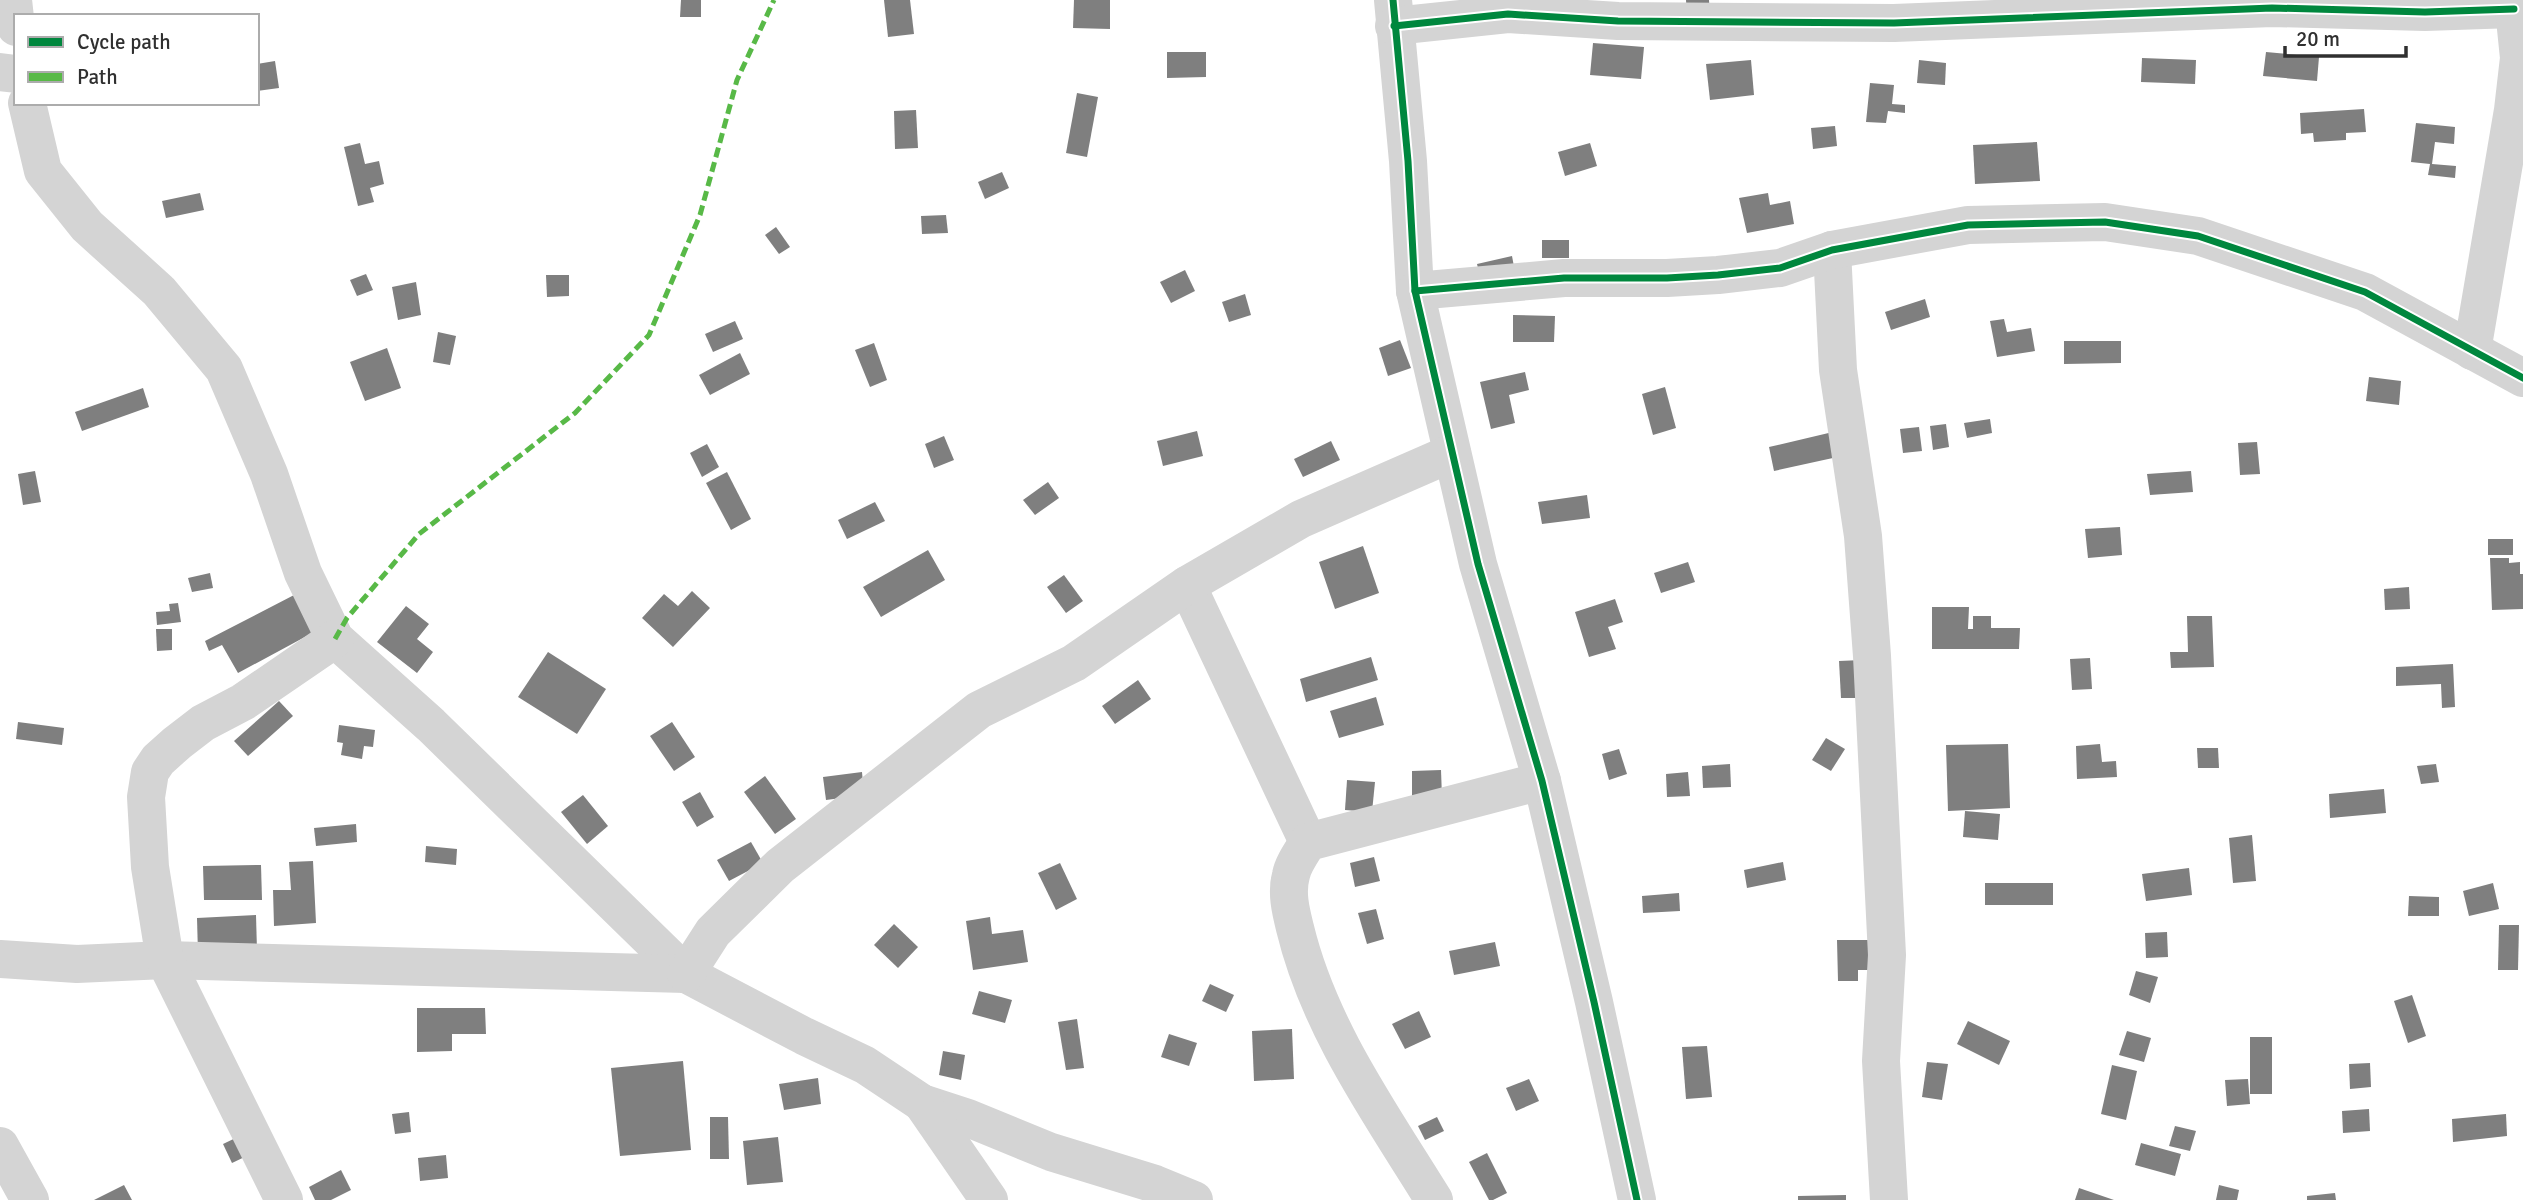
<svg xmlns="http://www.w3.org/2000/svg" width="2523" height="1200" font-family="Signika,sans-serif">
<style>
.building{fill:#7f7f7f}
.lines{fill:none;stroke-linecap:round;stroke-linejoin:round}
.minor{stroke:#d4d4d4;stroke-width:38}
.quiet{stroke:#58b947;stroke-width:5;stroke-dasharray:10 5;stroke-linecap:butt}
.cycleway-casing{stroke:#fff;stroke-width:11}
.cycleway{stroke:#00873e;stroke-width:7}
</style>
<rect width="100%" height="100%" fill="#fff"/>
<g class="building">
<path d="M681,0H701V17H680Z"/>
<path d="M884,0H910L914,34L888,37Z"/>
<path d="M1074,0H1110V29L1073,28Z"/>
<path d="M1686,0H1709L1710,14L1687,16Z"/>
<path d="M1593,43L1644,47L1641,79L1590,75Z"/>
<path d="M1167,52H1206V77L1167,78Z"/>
<path d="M2266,52L2319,57L2317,81L2263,76Z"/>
<path d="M2142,58L2196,60L2195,84L2141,82Z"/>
<path d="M1751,60L1754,95L1710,100L1706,64Z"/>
<path d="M1919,60L1946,63L1945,85L1917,83Z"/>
<path d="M275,61L279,88L257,91V64Z"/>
<path d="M1870,83L1894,85L1892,104L1905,105V113L1888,111L1886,123L1866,122Z"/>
<path d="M1077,93L1098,97L1087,157L1066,153Z"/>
<path d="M2364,109L2366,132L2346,133V140L2314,142L2313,133L2301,134L2300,113Z"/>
<path d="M916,110L918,148L895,149L894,111Z"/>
<path d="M2416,123L2455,127L2454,144L2435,142L2432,164L2456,166L2455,178L2428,175L2430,164L2411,162Z"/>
<path d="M1835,126L1837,146L1813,149L1811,128Z"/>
<path d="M2037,142L2040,181L1975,184L1973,145Z"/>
<path d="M360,143L365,164L379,161L384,184L370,188L374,202L358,206L344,147Z"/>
<path d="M1590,143L1597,166L1565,176L1558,152Z"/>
<path d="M1002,172L1009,188L985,199L978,182Z"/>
<path d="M200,193L204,210L166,218L162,201Z"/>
<path d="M1768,193L1770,205L1790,201L1794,224L1747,233L1739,198Z"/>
<path d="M946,215L948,233L922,234L921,216Z"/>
<path d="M776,227L790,247L779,254L765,235Z"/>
<rect x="1542" y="240" width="27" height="18"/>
<path d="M1512,256L1516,277L1482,285L1477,264Z"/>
<path d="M1185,270L1195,291L1171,303L1160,282Z"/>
<path d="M366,274L373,290L357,296L350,280Z"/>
<path d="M546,275H569V296L547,297Z"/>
<path d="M416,282L421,315L398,320L392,287Z"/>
<path d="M1245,294L1251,315L1229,322L1222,302Z"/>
<path d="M1925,299L1930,317L1891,330L1885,312Z"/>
<path d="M1513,315L1555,316L1554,342H1513Z"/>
<path d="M2004,319L2007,332L2031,328L2035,351L1997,357L1990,321Z"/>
<path d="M735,321L743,339L713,352L705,334Z"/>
<path d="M438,332L456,336L450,365L433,362Z"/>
<path d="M1400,340L1411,368L1388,376L1379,348Z"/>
<path d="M2064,341H2121V363L2064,364Z"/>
<path d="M874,343L887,380L870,387L855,350Z"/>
<path d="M387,348L401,388L365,401L350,362Z"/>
<path d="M740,353L750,374L710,395L699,375Z"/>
<path d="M1525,372L1529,390L1509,395L1515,423L1491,429L1480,382Z"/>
<path d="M2369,377L2401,381L2399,405L2366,401Z"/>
<path d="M1665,387L1676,428L1653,435L1642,394Z"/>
<path d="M143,388L149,407L82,431L75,412Z"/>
<path d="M1990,419L1992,433L1967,438L1964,423Z"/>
<path d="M1946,424L1949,447L1933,450L1930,426Z"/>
<path d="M1919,427L1922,451L1903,453L1900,429Z"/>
<path d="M1197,431L1203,456L1163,466L1157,441Z"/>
<path d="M1837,431L1842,456L1774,471L1769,447Z"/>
<path d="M944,436L954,460L934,468L925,444Z"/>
<path d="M1331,441L1340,460L1303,477L1294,459Z"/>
<path d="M2257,442L2260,474L2240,475L2238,443Z"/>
<path d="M707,444L719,467L702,477L690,453Z"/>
<path d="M35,471L41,502L23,505L18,474Z"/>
<path d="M2191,471L2193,492L2150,495L2147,474Z"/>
<path d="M727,472L751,519L731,530L706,483Z"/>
<path d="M1048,482L1059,498L1035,515L1023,500Z"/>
<path d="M1587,495L1590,518L1542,524L1538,502Z"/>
<path d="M875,502L885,521L847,539L838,520Z"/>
<path d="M2120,527L2122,555L2088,558L2085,529Z"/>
<rect x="2488" y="539" width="25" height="16"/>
<path d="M1363,546L1379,593L1335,609L1319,562Z"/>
<path d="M928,550L945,580L881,617L863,587Z"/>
<path d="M2490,558H2509V563L2520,562V574H2523V609L2492,610Z"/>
<path d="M1688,562L1695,582L1661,593L1654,573Z"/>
<path d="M210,573L213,588L192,592L188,578Z"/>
<path d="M1064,575L1083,601L1066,613L1047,587Z"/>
<path d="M2409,587L2410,609L2385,610L2384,589Z"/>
<path d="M692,591L710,608L673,647L642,618L664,594L678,606Z"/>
<path d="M296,594L316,631L238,673L222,645L209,651L205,641Z"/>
<path d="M1615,599L1623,622L1608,627L1616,649L1589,657L1575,612Z"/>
<path d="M178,603L181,622L157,625L156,612L170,611L169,604Z"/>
<path d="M406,606L429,624L417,639L433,652L417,673L377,642Z"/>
<path d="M1932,607H1969L1968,629H1973V616H1991V628H2020L2019,649H1932Z"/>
<path d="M2187,616H2212L2214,667L2171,668L2170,652H2188Z"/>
<path d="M156,629H172V650L157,651Z"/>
<path d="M548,652L606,689L577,734L518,697Z"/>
<path d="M1371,657L1378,680L1306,702L1300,679Z"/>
<path d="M2090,658L2092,689L2072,690L2070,659Z"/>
<path d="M1862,660L1864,698H1841L1839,661Z"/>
<path d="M2453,664L2455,707L2442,708L2441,684L2396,686V667Z"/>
<path d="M1138,680L1151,699L1115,724L1102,706Z"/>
<path d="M1376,697L1384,725L1339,738L1330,711Z"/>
<path d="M279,701L293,716L248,756L234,741Z"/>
<path d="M18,722L64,728L62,745L16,739Z"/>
<path d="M672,722L695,757L674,771L650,736Z"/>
<path d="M339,725L375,730L373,747L364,746L362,759L341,755L343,743L337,742Z"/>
<path d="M1826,738L1845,749L1831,771L1812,760Z"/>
<path d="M2008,744L2010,808L1948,811L1946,745Z"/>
<path d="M2100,744L2102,762L2116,761L2117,777L2077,779L2076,746Z"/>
<path d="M2197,748H2218L2219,768H2198Z"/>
<path d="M1619,749L1627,774L1609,780L1602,754Z"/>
<path d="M1730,764L1731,787L1703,788L1702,766Z"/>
<path d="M2436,764L2439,782L2421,784L2417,766Z"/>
<path d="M1441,770L1442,797H1412V771Z"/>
<path d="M862,772L864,795L826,800L823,777Z"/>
<path d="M1688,772L1690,796L1667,797L1666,774Z"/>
<path d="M765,776L796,819L775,834L744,792Z"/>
<path d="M1347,780L1375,782L1372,812L1345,810Z"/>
<path d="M2384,789L2386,813L2330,818L2329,794Z"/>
<path d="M700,792L714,817L697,827L682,802Z"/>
<path d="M583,795L608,826L587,844L561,812Z"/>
<path d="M1965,811L2000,814L1998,840L1963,837Z"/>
<path d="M356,824L357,842L316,846L314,828Z"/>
<path d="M2252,835L2256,881L2233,883L2229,838Z"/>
<path d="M751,842L763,863L729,881L717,860Z"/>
<path d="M426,846L457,849L456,865L425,862Z"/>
<path d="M1374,857L1380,881L1355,887L1350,863Z"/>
<path d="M313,861L316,923L274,926L273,890H291L289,862Z"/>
<path d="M1783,862L1786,880L1747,888L1744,870Z"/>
<path d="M1060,863L1077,899L1056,910L1038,873Z"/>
<path d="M261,865L262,900H204L203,866Z"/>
<path d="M2189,868L2192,895L2146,901L2142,874Z"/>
<rect x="1985" y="883" width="68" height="22"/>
<path d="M2493,883L2499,909L2469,916L2463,891Z"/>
<path d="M1679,893L1680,911L1643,913L1642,896Z"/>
<path d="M2409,896L2439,897V916H2408Z"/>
<path d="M1376,909L1384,939L1367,944L1358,913Z"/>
<path d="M256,915L257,951L198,954L197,918Z"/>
<path d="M990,917L992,934L1023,930L1028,962L973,970L966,921Z"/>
<path d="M894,924L918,947L898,968L874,945Z"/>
<path d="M2499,925H2519L2518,970H2498Z"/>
<path d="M2167,932L2168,957L2146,958L2145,933Z"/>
<path d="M1837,940H1879V970H1858V981H1838Z"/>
<path d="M1495,942L1500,966L1454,975L1449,951Z"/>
<path d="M2136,971L2158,977L2150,1003L2129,995Z"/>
<path d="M1210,984L1234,995L1226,1012L1202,1001Z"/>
<path d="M979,991L1012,1000L1005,1023L972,1014Z"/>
<path d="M2412,995L2426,1036L2408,1043L2394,1001Z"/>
<path d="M417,1008H485L486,1034H452V1051L417,1052Z"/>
<path d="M1419,1011L1431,1037L1405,1049L1392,1024Z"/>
<path d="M1077,1019L1084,1068L1066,1070L1058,1022Z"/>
<path d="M1968,1021L2010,1041L1999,1065L1957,1044Z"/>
<path d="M1292,1029L1294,1079L1254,1081L1252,1031Z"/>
<path d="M2127,1031L2151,1038L2144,1062L2119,1055Z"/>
<path d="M1169,1034L1197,1043L1189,1066L1161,1057Z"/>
<rect x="2250" y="1037" width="22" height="57"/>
<path d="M1707,1046L1712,1097L1686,1099L1682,1047Z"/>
<path d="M943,1051L965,1055L961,1080L939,1075Z"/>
<path d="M683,1061L691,1150L620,1156L611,1068Z"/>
<path d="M1927,1062L1948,1064L1942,1100L1922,1097Z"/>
<path d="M2370,1063L2371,1087L2350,1089L2349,1064Z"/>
<path d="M2112,1065L2137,1071L2126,1120L2101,1114Z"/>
<path d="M818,1078L821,1104L784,1110L779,1084Z"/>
<path d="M1529,1079L1539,1101L1516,1111L1506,1088Z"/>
<path d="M2248,1079L2250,1104L2227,1106L2225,1080Z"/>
<path d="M2369,1109L2370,1131L2343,1133L2342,1111Z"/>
<path d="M409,1112L411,1132L395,1134L392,1114Z"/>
<path d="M2506,1114L2507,1136L2453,1142L2452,1119Z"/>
<path d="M710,1117H728L729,1159H710Z"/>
<path d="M1437,1117L1444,1131L1425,1140L1418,1126Z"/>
<path d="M2175,1126L2196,1131L2190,1151L2169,1146Z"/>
<path d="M244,1134L253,1153L232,1163L223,1144Z"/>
<path d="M778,1137L783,1182L747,1185L743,1141Z"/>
<path d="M2141,1143L2181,1154L2175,1176L2135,1165Z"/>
<path d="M1487,1153L1507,1193L1493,1200H1489L1469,1162Z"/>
<path d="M446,1155L448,1178L420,1181L418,1158Z"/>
<path d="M341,1170L351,1190L331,1200H315L309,1187Z"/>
<path d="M124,1185L132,1200H94Z"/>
<path d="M2219,1185L2239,1190L2237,1200H2216Z"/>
<path d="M2079,1188L2114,1200H2075Z"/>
<path d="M2335,1193L2336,1200H2307V1196Z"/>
<path d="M1846,1195V1200H1798V1196Z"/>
</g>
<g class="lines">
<g class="minor">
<path d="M13,0L16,27"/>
<path d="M1393,0L1408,161L1415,291L1478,564L1542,781L1594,1002L1637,1200"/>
<path d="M1394,26L1508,14L1618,21L1894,23L2272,8L2425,12L2514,9"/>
<path d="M0,72L16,74"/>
<path d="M27,103L43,171L87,226L159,291L224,369L269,474L303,573L335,639L431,725L686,974L804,1036L865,1065L922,1103L968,1118L1051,1152L1155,1184L1194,1200"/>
<path d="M1832,250L1838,370L1863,536L1872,656L1887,955L1881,1061L1889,1200"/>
<path d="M1415,291L1564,278H1667L1718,275L1780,268L1832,250L1968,225L2105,222L2198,236L2365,292L2523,378"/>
<path d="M2472,351L2513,110L2519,58L2514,9H2523"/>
<path d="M1187,585L1308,842"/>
<path d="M0,959L77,964L165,960L686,974"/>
<path d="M686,974L713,932L780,866L979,710L1074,663L1187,585L1301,519L1452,453"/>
<path d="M922,1103L989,1200"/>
<path d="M0,1146L30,1200"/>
<path d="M284,1200L165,960L150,867L146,797L150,772L158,760L177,743L203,723L243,702L335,639"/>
<path d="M1434,1200C1381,1114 1319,1028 1295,928C1291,912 1286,893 1291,875C1293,864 1302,852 1308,842L1542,781"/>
</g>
<path class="quiet" d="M335,639L347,618L419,534L575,413L649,335L700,215L737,80L774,0"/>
<g class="cycleway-casing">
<g id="cycleway">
<path d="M1393,0L1408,161L1415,291L1478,564L1542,781L1594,1002L1637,1200"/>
<path d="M1394,26L1508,14L1618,21L1894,23L2272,8L2425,12L2514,9"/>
<path d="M1415,291L1564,278H1667L1718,275L1780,268L1832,250L1968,225L2105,222L2198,236L2365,292L2523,378"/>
</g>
</g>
<use href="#cycleway" class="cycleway"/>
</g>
<rect x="14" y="14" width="245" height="91" fill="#ffffff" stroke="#acacac" stroke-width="2"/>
<rect x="28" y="37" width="35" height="10" fill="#00873e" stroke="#acacac" stroke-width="2"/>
<text x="77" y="49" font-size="21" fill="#303030">Cycle path</text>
<rect x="28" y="72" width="35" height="10" fill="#58b947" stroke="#acacac" stroke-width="2"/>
<text x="77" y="84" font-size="21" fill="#303030">Path</text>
<path d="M2285 46v10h121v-10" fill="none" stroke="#303030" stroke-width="3.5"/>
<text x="2296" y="46" font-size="21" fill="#303030" stroke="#ffffff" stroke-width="5" paint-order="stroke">20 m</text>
</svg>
